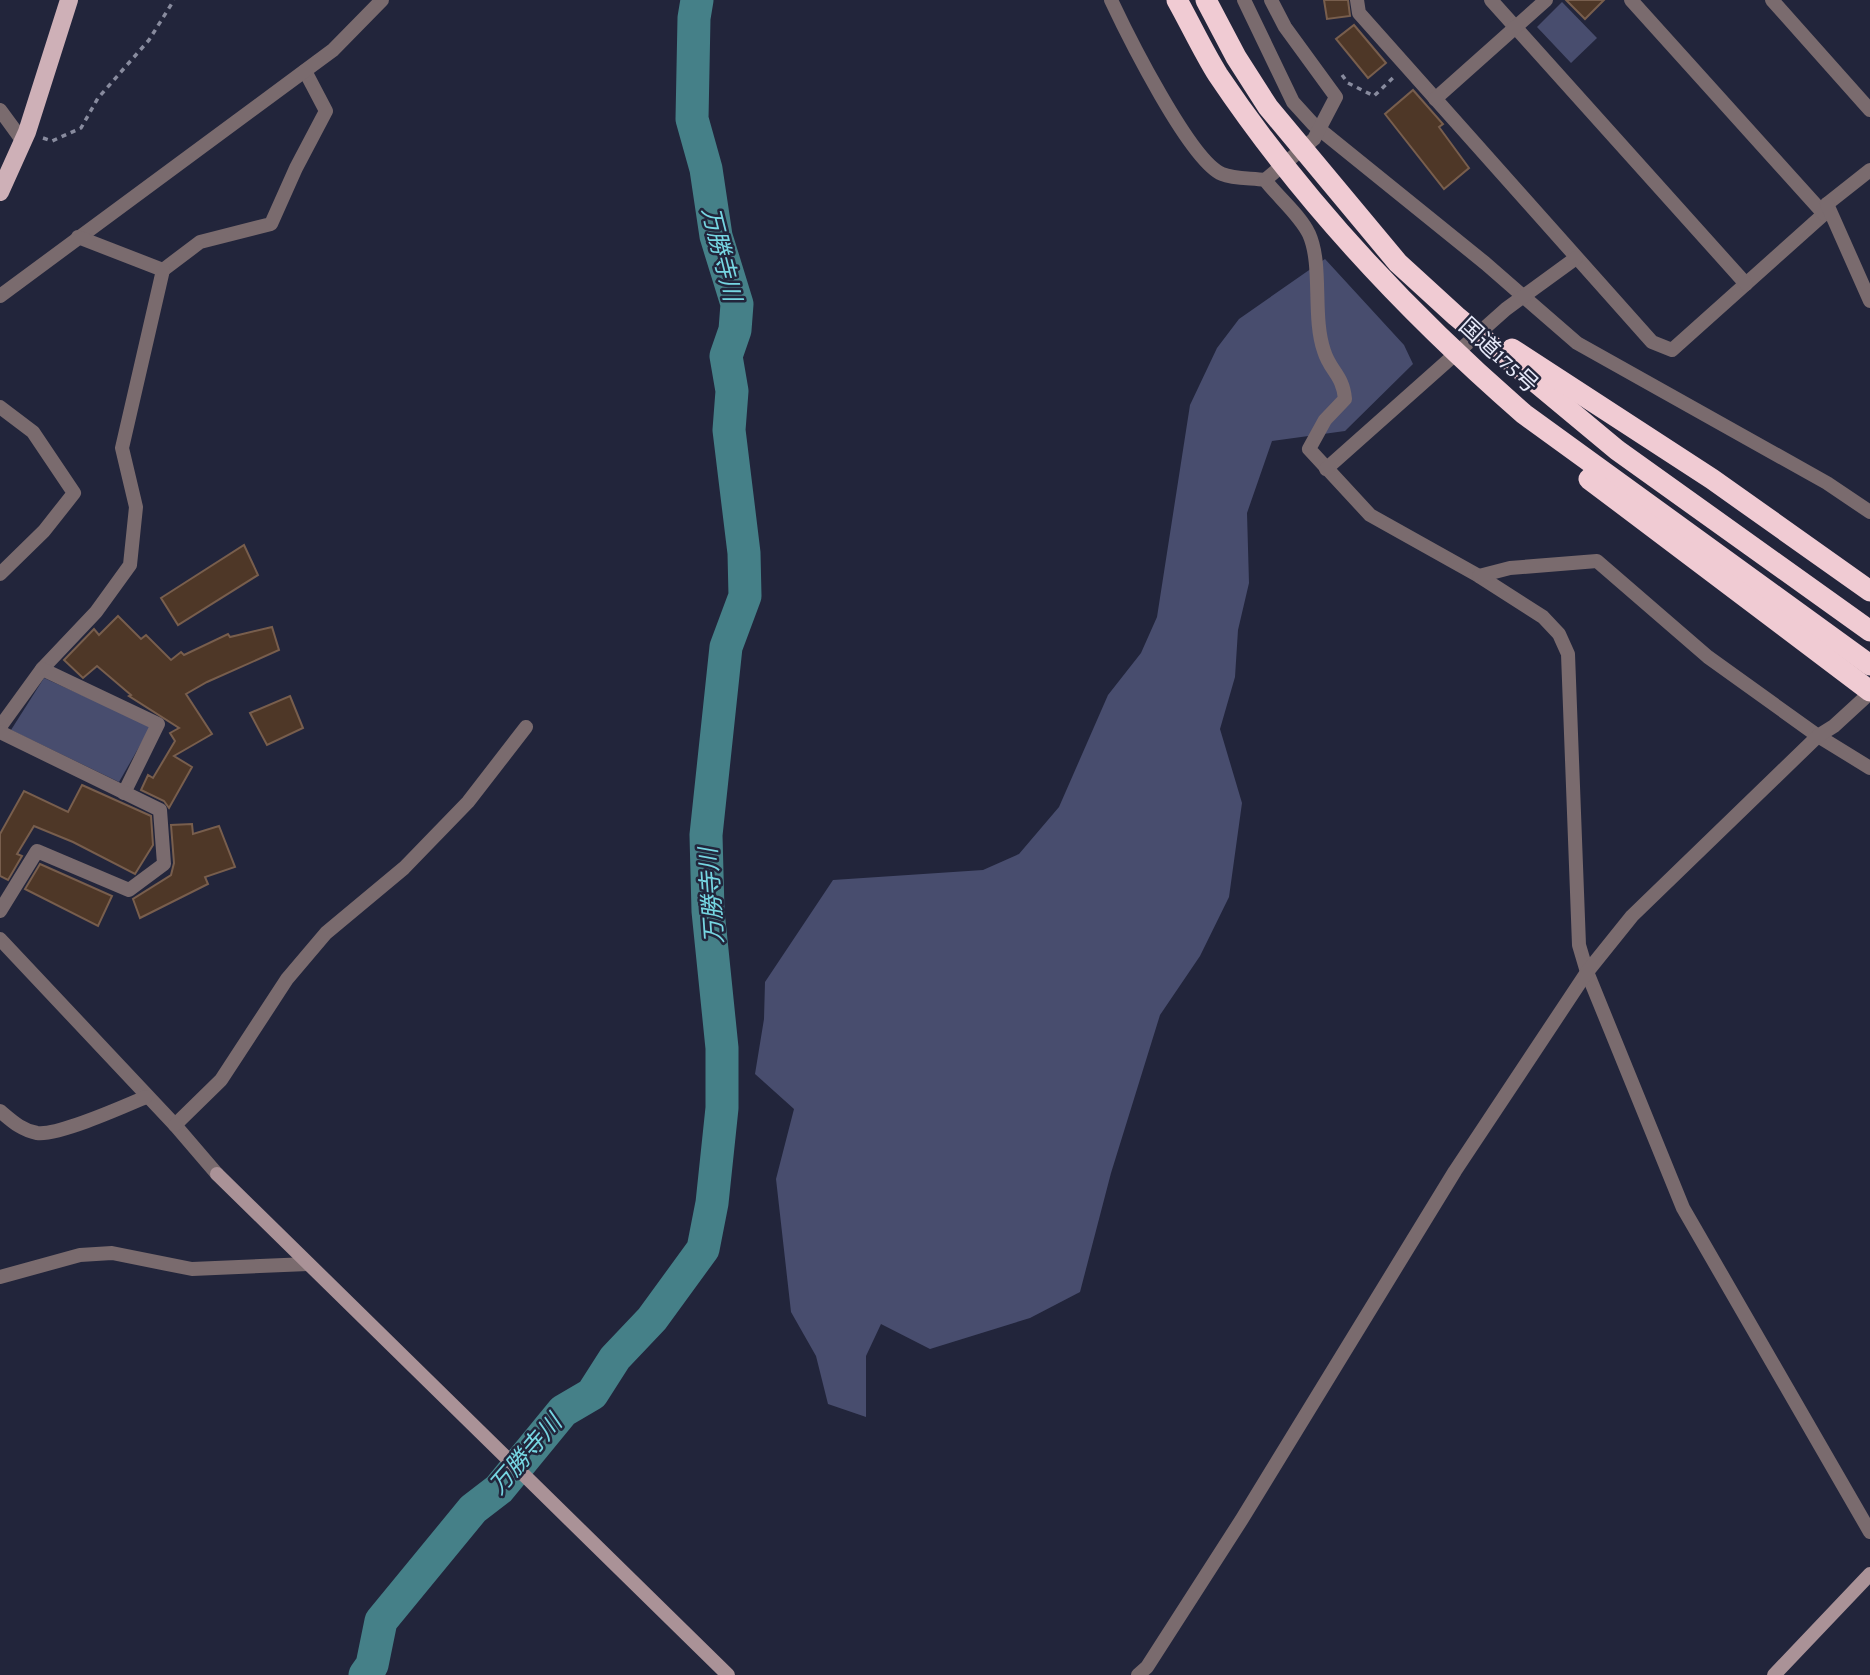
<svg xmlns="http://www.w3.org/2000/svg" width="1870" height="1675" font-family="'Crimson Pro','Noto Sans JP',serif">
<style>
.green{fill:#484d6e}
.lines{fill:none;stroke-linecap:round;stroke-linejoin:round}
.river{stroke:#458088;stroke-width:33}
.building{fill:#4e3727;stroke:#785e4d;stroke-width:2}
.path{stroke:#888b9e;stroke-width:3.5;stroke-dasharray:5 5;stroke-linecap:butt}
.street{stroke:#7a6b6e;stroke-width:14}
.secondary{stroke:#aa9297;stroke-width:14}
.primary{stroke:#ceb0b7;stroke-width:18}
.highway{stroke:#f0cbd3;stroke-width:21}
.labels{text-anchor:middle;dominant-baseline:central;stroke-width:5;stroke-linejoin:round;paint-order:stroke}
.street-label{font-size:23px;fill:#e5e8f8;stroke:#22253b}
.water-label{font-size:24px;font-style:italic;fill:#76d6e2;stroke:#22253b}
</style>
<rect width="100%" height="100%" fill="#22253b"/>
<g class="green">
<path d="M1562,2L1597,38L1571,63L1537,27Z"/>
<path d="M1325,259L1404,345L1413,364L1345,431L1272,441L1247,513L1249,583L1238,630L1235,677L1220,729L1242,803L1229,897L1200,956L1160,1015L1111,1173L1080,1292L1030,1318L930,1349L881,1324L866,1356V1417L828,1404L816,1356L791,1312L776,1179L794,1109L755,1074L764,1019L765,982L833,880L983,870L1019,854L1059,807L1108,695L1141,653L1157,617L1190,405L1217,348L1239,319Z"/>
<path d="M44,678L151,726L119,782L11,730Z"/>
</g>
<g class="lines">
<path class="river" d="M365,1675L372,1665L381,1621L473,1509L499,1489L563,1411L592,1394L615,1358L652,1319L703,1249L712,1203L722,1108V1048L708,911L706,835L726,647L745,596L744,553L729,430L732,391L726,356L735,330L737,304L716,236L706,169L692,119L694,18L697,0"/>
</g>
<g class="building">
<path d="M1324,0H1348L1350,16L1327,19Z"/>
<path d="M1566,0H1604L1585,19Z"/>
<path d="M1354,25L1386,63L1368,78L1336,39Z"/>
<path d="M1413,90L1443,124L1439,127L1469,168L1444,189L1385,114Z"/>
<path d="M244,545L258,575L178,625L161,598Z"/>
<path d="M118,616L141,639L146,635L171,660L181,652L184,655L228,634L230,637L272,627L279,650L207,682L186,694L212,734L174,756L192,767L169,808L164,801L141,790L148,775L153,778L175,741L170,733L179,728L129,696L131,695L97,666L83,678L64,660L94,629L99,635Z"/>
<path d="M290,696L303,728L267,745L250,713Z"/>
<path d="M82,785L151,816L153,845L135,874L73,842L34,826L17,854L22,856L8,880L0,876V834L24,791L68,812Z"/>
<path d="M192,824L193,834L219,826L235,867L205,877L208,884L140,918L133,899L171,875L174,863L171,825Z"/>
<path d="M40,864L112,896L98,926L25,889Z"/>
</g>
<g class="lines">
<g class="path">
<path d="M1342,75L1348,83L1374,96L1396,75"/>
<path d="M43,138L52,141L81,128L98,98L149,40L174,0"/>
</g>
<g class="street">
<path d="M1111,0C1127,34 1190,161 1222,174C1234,179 1252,178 1265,180C1278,197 1300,215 1309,234C1323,265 1312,317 1324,351C1330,371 1343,375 1345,399L1325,420L1309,449L1370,515L1479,576L1543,617L1559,634L1568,654L1579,945L1587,972L1683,1208L1870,1532"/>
<path d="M1244,0L1293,102L1313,124L1485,263L1577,343L1827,483L1870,512"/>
<path d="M1357,0L1359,13L1652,342L1672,350L1824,214L1827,204L1870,170"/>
<path d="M1491,0L1746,284"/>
<path d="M1631,0L1824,214"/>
<path d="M1772,0L1870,110"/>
<path d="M1435,99L1546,0"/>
<path d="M0,110L22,140"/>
<path d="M1265,180L1314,139L1336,97L1285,27L1271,0"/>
<path d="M1827,204L1870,301"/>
<path d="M163,270L200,242L271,224L296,168L326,111L305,71"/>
<path d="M0,296L333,50L382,0"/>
<path d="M0,407L33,432L74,493L44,531L0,574"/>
<path d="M1326,469L1506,309L1576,258"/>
<path d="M1479,576L1510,568L1597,561L1708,657L1818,736L1870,768"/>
<path d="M42,669L96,612L130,565L136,507L122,448L163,270L78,237"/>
<path d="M0,727L42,669L158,724L124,793"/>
<path d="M0,732L160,810L164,864L129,890L37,851L0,911"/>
<path d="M0,939L175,1125L217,1174"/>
<path d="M0,1111C12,1121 21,1130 37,1133C58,1136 125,1106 146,1097"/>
<path d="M175,1125L221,1080L287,979L326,933L404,868L468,802L526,727"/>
<path d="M0,1277L80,1255L112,1253L192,1269L308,1264"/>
<path d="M1138,1675L1147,1667L1242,1519L1455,1171L1587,972L1632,916L1818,736L1834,726L1870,693"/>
</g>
<g class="secondary">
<path d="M217,1174L728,1675"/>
<path d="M1774,1675L1870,1574"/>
</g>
<path class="primary" d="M0,192L27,132L69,0"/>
<g class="highway">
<path d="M1177,0C1191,25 1203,51 1218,75C1304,203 1408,313 1524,414L1870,665"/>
<path d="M1206,0L1236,57L1268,107L1398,263L1456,316L1617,450L1870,631"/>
<path d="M1512,349L1712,479L1870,591"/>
<path d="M1589,479L1870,691"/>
</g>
</g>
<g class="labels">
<g class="street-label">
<text transform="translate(1499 355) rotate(43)">国道175号</text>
</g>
<g class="water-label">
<text transform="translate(722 254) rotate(76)">万勝寺川</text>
<text transform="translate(711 896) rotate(-94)">万勝寺川</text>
<text transform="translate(525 1454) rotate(-49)">万勝寺川</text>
</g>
</g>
</svg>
